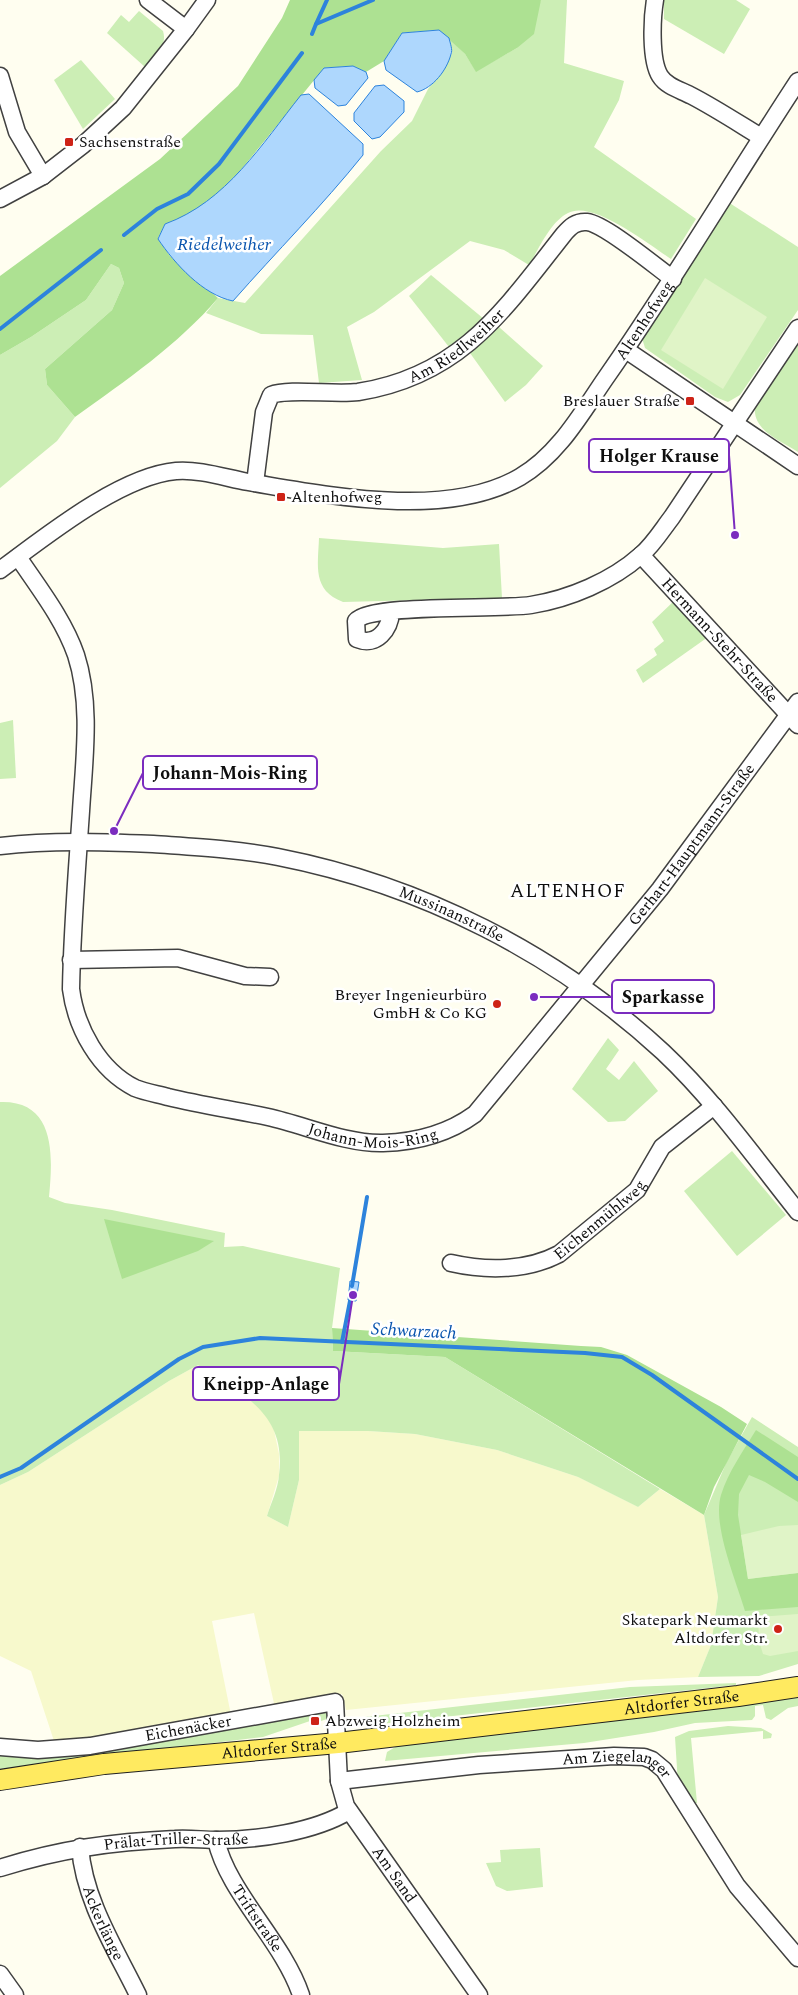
<svg xmlns="http://www.w3.org/2000/svg" width="798" height="1995" font-family="Spectral,serif">
<style>
.farmland{fill:#f7f9cc}
.green{fill:#cceeb5}
.forest{fill:#ade192}
.pitch{fill:#e0f4c7}
.water{fill:#aed7fd;stroke:#2d83dc}
.lines{fill:none;stroke-linecap:round;stroke-linejoin:round}
.stream{stroke:#2d83dc;stroke-width:4}
.minor-casing{stroke:#414141;stroke-width:19}
.major-casing{stroke:#1f1f1f;stroke-width:22}
.minor{stroke:#fff;stroke-width:16}
.major{stroke:#ffea60;stroke-width:20}
.poi-dot{fill:#ce2317;stroke:#fff;stroke-width:2}
.labels{text-anchor:middle;dominant-baseline:central;stroke-width:5;stroke-linejoin:round;paint-order:stroke}
.poi-label{font-size:16px;fill:#0e0e0e;stroke:#fff;text-anchor:start}
.street-label{font-size:16px;fill:#0e0e0e;stroke:#fff}
.water-label{font-size:18px;font-style:italic;fill:#0954ae;stroke:#fff}
.quarter-label{font-size:19px;letter-spacing:1px;fill:#0e0e0e;stroke:#fff}
.leader{fill:none;stroke:#7b2cbf;stroke-width:2}
.callout-dot{fill:#7b2cbf;stroke:#fff;stroke-width:2}
.callout{fill:#fff;stroke:#7b2cbf;stroke-width:2}
.callout-label{font-size:18px;text-anchor:middle;font-weight:bold;fill:#0e0e0e}
</style>
<rect width="100%" height="100%" fill="#fffef0"/>
<path class="farmland" d="M198,1365L251,1400L265,1412L274,1430L279,1454V1476L267,1516L288,1527L299,1480V1431H368L415,1434L497,1450L578,1477L638,1507L660,1489L704,1515L718,1597L711,1645L698,1677L638,1680L346,1710L342,1694L275,1708L254,1613L212,1621L231,1715L55,1744L31,1671L0,1656V1485L28,1472L169,1381Z"/>
<g class="green">
<path d="M541,0H567L564,63L624,81L619,100L594,147L696,219L671,259C650,245 592,199 568,213C550,222 539,249 529,265L504,250L470,241L374,312L347,327L362,380L319,383L313,335L261,334L206,313L218,298L245,303L381,151L412,121L428,89L443,71L452,53L449,38L465,54L476,71L517,48Z"/>
<path d="M664,0H736L750,9L724,54L664,19Z"/>
<path d="M139,11L163,31C168,47 154,56 145,67L107,33L121,15L129,22Z"/>
<path d="M81,60L115,99L83,129L54,80Z"/>
<path d="M728,202L798,247V310L740,395L728,402L715,397L645,348L642,338Z"/>
<path d="M111,264L119,268L124,283L112,310L45,369L47,385L75,417L57,441L0,488V355L31,337L86,300Z"/>
<path d="M431,275L484,319L449,347L409,296Z"/>
<path d="M499,327L543,366L526,385L505,402L470,353Z"/>
<path d="M798,344V452C781,441 753,431 755,408Z"/>
<path d="M319,538L443,548L499,544L502,598L343,602C312,590 318,566 319,538Z"/>
<path d="M674,601L708,637L643,683L636,670L657,655L654,649L664,641L652,622Z"/>
<path d="M13,720L16,778L0,779V723Z"/>
<path d="M608,1038L619,1050L606,1069L619,1080L634,1061L658,1091L625,1121L608,1122L572,1089Z"/>
<path d="M0,1102C56,1100 53,1156 49,1197L65,1203L112,1210L225,1233L224,1247L243,1246L340,1268L332,1328L333,1351L445,1357L660,1489L638,1507L578,1477L497,1450L415,1434L368,1431H299V1480L288,1527L267,1516C271,1503 278,1489 279,1475C287,1413 242,1394 198,1365L169,1381L28,1472L0,1485Z"/>
<path d="M732,1151L786,1215L737,1256L684,1191Z"/>
<path d="M752,1417L798,1447V1664L759,1676L698,1677L711,1645L718,1597L704,1515L727,1461Z"/>
<path d="M736,1683V1685L380,1724L352,1725L347,1719L630,1687Z"/>
<path d="M798,1697V1706L788,1708L771,1720L766,1718L763,1705L755,1706V1716L752,1720L695,1723L654,1732L584,1743L385,1761L387,1752L397,1746Z"/>
<path d="M323,1712L327,1713V1719L321,1721L320,1717L310,1718V1721L263,1737L0,1769V1754Z"/>
<path d="M728,1726L761,1728L772,1734L771,1738L763,1739V1731L691,1738L697,1803H690L678,1784L675,1737L689,1731Z"/>
<path d="M540,1848L543,1887L507,1891L496,1886L486,1863L501,1862L500,1850Z"/>
</g>
<g class="forest">
<path d="M290,0H541L534,34L517,48L476,72L465,54L439,30L402,33L384,61L366,72L353,66L324,68L240,171L210,201L187,216L165,224L158,238L170,256L218,298C178,345 125,381 75,417L47,385L45,369L112,310L124,283L119,268L111,264L86,300L31,337L0,355V276L160,159L238,86L282,18Z"/>
<path d="M104,1219L214,1241L198,1251L122,1279Z"/>
<path d="M332,1328L581,1346L601,1347L627,1355L721,1407L747,1424L714,1487L704,1515L445,1357L333,1351Z"/>
<path d="M756,1430L798,1457V1502L765,1482L749,1475L739,1494L738,1515L748,1579L798,1573V1607L745,1611C736,1580 712,1525 721,1495C728,1472 744,1450 756,1430Z"/>
</g>
<g class="pitch">
<path d="M705,278L767,317L723,389L661,350Z"/>
<path d="M798,1525V1573L748,1579L741,1535L779,1526Z"/>
<path d="M798,1614V1651L770,1656L763,1654L759,1641L758,1617Z"/>
</g>
<g class="water">
<path d="M439,30L449,38C450,43 453,50 451,54C447,70 433,88 417,92L386,70L384,61L402,33Z"/>
<path d="M353,66L366,72L368,78L346,105L338,106L315,88L314,80L324,68Z"/>
<path d="M384,85L404,101V112L380,137L372,139L354,121V113L375,86Z"/>
<path d="M309,94L363,144V155C322,206 276,252 233,301C203,295 175,264 158,239L165,224C226,202 262,144 301,95Z"/>
<path d="M350,1281L359,1282L356,1301L348,1300Z"/>
</g>
<g class="lines">
<g class="stream">
<path d="M316,24L327,0"/>
<path d="M312,34L316,24L373,0"/>
<path d="M124,235L157,209L188,194L219,164L302,53"/>
<path d="M0,329L101,250"/>
<path d="M352,1286L367,1197"/>
<path d="M342,1342L351,1296"/>
<path d="M0,1477L21,1468L179,1359L203,1347L260,1338L585,1353L622,1357L652,1375L798,1479"/>
</g>
<g class="minor-casing">
<g id="minor">
<path d="M148,0L186,29"/>
<path d="M655,0C652,18 650,60 660,76C667,87 681,90 692,96C715,108 738,123 761,137"/>
<path d="M0,76L17,132L43,176"/>
<path d="M0,199L43,176L83,145L123,108L186,29L207,0"/>
<path d="M626,350L798,466"/>
<path id="s1" d="M255,483L264,412L271,395C289,388 334,395 358,392C461,376 504,310 564,234C570,227 576,221 587,222C605,224 655,266 673,279"/>
<path id="s2" d="M641,555L798,725"/>
<path id="s3" d="M18,557C39,588 64,620 76,655C92,704 84,761 81,811C77,870 72,930 71,989C76,1028 99,1070 135,1088C145,1092 157,1094 168,1097C201,1105 235,1110 268,1117C305,1125 345,1144 383,1143C416,1142 449,1133 475,1114L660,889L798,702"/>
<path id="s4" d="M0,570C45,537 120,476 176,471C199,469 226,478 248,482C327,495 446,520 520,477C558,455 581,414 605,379C673,282 733,180 798,81"/>
<path d="M391,612C390,629 377,647 357,639L356,621C370,603 501,610 531,605C569,599 612,581 641,555C653,545 662,530 672,517L798,328"/>
<path id="s5" d="M0,846C51,840 103,842 153,844C195,847 237,849 278,857C421,885 556,953 663,1052C714,1100 755,1158 798,1212"/>
<path d="M71,960L178,958L245,976L270,977"/>
<path id="s6" d="M451,1263C486,1271 527,1271 559,1254L637,1190L662,1147L714,1106"/>
<path id="s7" d="M0,1747L38,1750L90,1746L335,1702L339,1781L346,1806L479,1995"/>
<path id="s8" d="M339,1781L479,1765L614,1756L644,1757L652,1760L664,1770L737,1886L798,1958"/>
<path id="s9" d="M216,1840C228,1893 283,1941 301,1995"/>
<path id="s10" d="M80,1847C84,1900 115,1948 138,1995"/>
<path id="s11" d="M0,1868C60,1849 112,1842 175,1839C189,1838 203,1840 217,1840C258,1840 314,1832 349,1811"/>
<path d="M0,1974L15,1995"/>
</g>
</g>
<g class="major-casing">
<g id="major">
<path id="s12" d="M0,1780L104,1764L338,1743L738,1696L798,1687"/>
</g>
</g>
<use href="#minor" class="minor"/>
<use href="#major" class="major"/>
</g>
<g class="poi-dot">
<rect x="64" y="137" width="10" height="10" rx="2.5"/>
<rect x="685" y="396" width="10" height="10" rx="2.5"/>
<rect x="276" y="492" width="10" height="10" rx="2.5"/>
<circle cx="497" cy="1004" r="5"/>
<circle cx="778" cy="1629" r="5"/>
<rect x="310" y="1716" width="10" height="10" rx="2.5"/>
</g>
<g class="labels">
<g class="poi-label">
<text x="79" y="142">Sachsenstraße</text>
<text x="680" y="401" text-anchor="end">Breslauer Straße</text>
<text x="291" y="497">Altenhofweg</text>
<text x="487" y="995" text-anchor="end">Breyer Ingenieurbüro<tspan x="487" dy="18">GmbH &amp; Co KG</tspan></text>
<text x="768" y="1620" text-anchor="end">Skatepark Neumarkt<tspan x="768" dy="18">Altdorfer Str.</tspan></text>
<text x="325" y="1721">Abzweig Holzheim</text>
</g>
<g class="street-label">
<text stroke="none"><textPath href="#s4" startOffset="756">Altenhofweg</textPath></text>
<text stroke="none"><textPath href="#s1" startOffset="288">Am Riedlweiher</textPath></text>
<text stroke="none"><textPath href="#s2" startOffset="116">Hermann-Stehr-Straße</textPath></text>
<text stroke="none"><textPath href="#s3" startOffset="1270">Gerhart-Hauptmann-Straße</textPath></text>
<text stroke="none"><textPath href="#s5" startOffset="462">Mussinanstraße</textPath></text>
<text stroke="none"><textPath href="#s3" startOffset="816">Johann-Mois-Ring</textPath></text>
<text stroke="none"><textPath href="#s6" startOffset="164">Eichenmühlweg</textPath></text>
<text stroke="none"><textPath href="#s12" startOffset="686">Altdorfer Straße</textPath></text>
<text stroke="none"><textPath href="#s7" startOffset="190">Eichenäcker</textPath></text>
<text stroke="none"><textPath href="#s12" startOffset="281">Altdorfer Straße</textPath></text>
<text stroke="none"><textPath href="#s8" startOffset="281">Am Ziegelanger</textPath></text>
<text stroke="none"><textPath href="#s11" startOffset="179">Prälat-Triller-Straße</textPath></text>
<text stroke="none"><textPath href="#s7" startOffset="528">Am Sand</textPath></text>
<text stroke="none"><textPath href="#s9" startOffset="89">Triftstraße</textPath></text>
<text stroke="none"><textPath href="#s10" startOffset="80">Ackerlänge</textPath></text>
</g>
<g class="water-label">
<text x="224" y="244">Riedelweiher</text>
<text transform="translate(414 1331) rotate(3)">Schwarzach</text>
</g>
<g class="quarter-label">
<text x="568" y="891">ALTENHOF</text>
</g>
</g>
<path class="leader" d="M735 535L729 455M114 831L143 773M534 997L612 997M353 1295L339 1384"/>
<g class="callout-dot">
<circle cx="735" cy="535" r="5"/>
<circle cx="114" cy="831" r="5"/>
<circle cx="534" cy="997" r="5"/>
<circle cx="353" cy="1295" r="5"/>
</g>
<g class="callout">
<rect x="589" y="439" width="140" height="33" rx="5"/>
<rect x="143" y="756" width="174" height="33" rx="5"/>
<rect x="612" y="980" width="102" height="33" rx="5"/>
<rect x="193" y="1367" width="146" height="33" rx="5"/>
</g>
<g class="callout-label">
<text x="659" y="462">Holger Krause</text>
<text x="230" y="779">Johann-Mois-Ring</text>
<text x="663" y="1003">Sparkasse</text>
<text x="266" y="1390">Kneipp-Anlage</text>
</g>
</svg>
